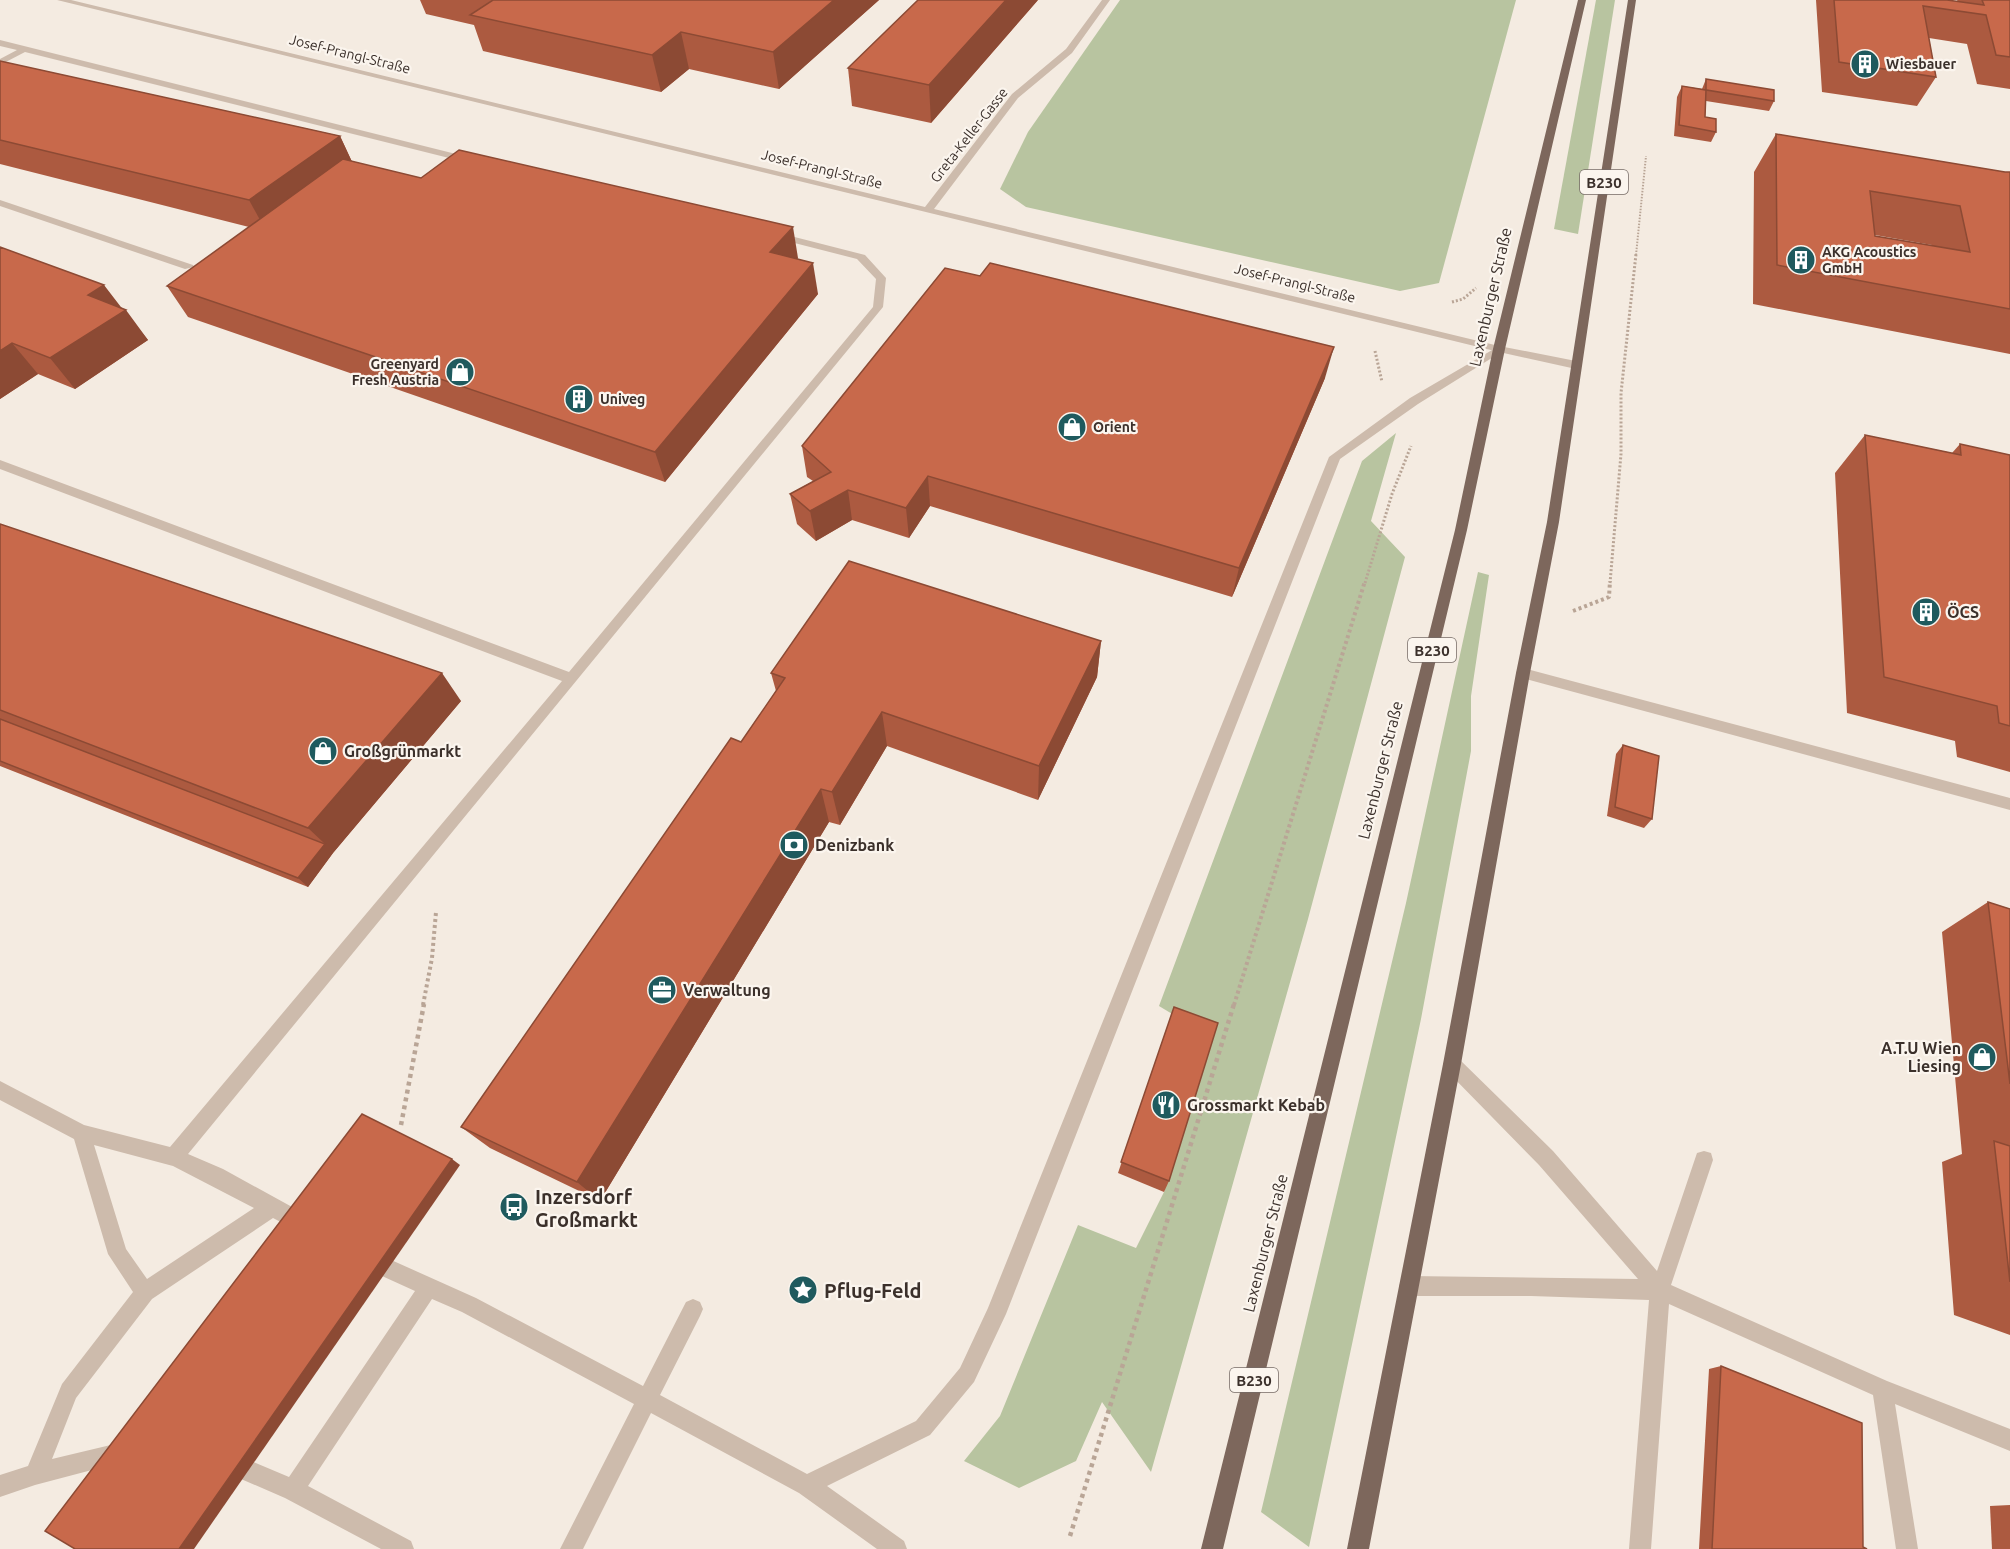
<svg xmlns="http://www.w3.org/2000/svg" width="2010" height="1549" font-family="Ubuntu,sans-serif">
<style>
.green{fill:#b8c4a0}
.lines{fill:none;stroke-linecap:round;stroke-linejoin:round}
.path-far3{stroke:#b9a596;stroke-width:2;stroke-dasharray:1.5 1.5;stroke-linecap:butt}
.path-far2{stroke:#b9a596;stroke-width:3;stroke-dasharray:2 2;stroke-linecap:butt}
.path-far1{stroke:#b9a596;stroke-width:4;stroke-dasharray:3 3;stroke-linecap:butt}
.path{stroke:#b9a596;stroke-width:4.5;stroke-dasharray:4 4;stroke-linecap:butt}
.lane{fill:#cdbbac;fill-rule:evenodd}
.street{fill:#cdbbac;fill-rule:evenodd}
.primary{fill:#7d675c;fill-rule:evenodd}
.wall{fill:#ac5a40;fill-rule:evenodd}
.shaded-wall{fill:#8c4a34}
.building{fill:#c8694b;stroke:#8c4a34;stroke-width:1.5;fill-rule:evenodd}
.labels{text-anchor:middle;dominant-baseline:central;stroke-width:4.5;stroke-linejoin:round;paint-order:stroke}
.far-street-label{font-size:14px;fill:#3b302b;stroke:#fbf5ee}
.far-poi-label{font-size:14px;font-weight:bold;fill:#3b302b;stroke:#fbf5ee;text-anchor:start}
.shield{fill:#fbf5ee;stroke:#756b66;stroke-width:1.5}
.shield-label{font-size:15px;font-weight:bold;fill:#3b302b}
.street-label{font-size:16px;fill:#3b302b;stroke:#fbf5ee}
.poi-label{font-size:16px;font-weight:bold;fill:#3b302b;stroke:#fbf5ee;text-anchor:start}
.near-poi-label{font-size:20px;font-weight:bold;fill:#3b302b;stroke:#fbf5ee;text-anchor:start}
</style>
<rect width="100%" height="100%" fill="#f4ebe1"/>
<g class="green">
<path d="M1120,0H1516L1439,283L1400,291L1026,207L1000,189L1028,132Z"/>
<path d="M1596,0H1615L1578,234L1554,229Z"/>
<path d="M1396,433L1371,521L1405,557L1308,919L1151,1472L1102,1402L1076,1461L1019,1488L964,1461L1000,1416L1078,1225L1136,1248L1164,1192L1212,1038L1159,1006L1362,461Z"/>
<path d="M1478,572L1489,575L1471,696V751L1421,1019L1309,1547L1261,1512L1406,903Z"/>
</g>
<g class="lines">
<path class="path-far3" d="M1636,255L1646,156"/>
<g class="path-far2">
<path d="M1452,302L1463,299L1476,288"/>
<path d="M1375,351L1382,382"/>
<path d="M1365,583L1392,494L1411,446"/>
<path d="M1610,583L1621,454V393L1636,254"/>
</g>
<g class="path-far1">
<path d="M1573,611L1609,597L1610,581"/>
<path d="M423,1005L432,958L436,912"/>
<path d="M1234,1005L1365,581"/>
</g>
<g class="path">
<path d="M401,1125L424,1004"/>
<path d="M1070,1536L1234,1004"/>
</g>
<g class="lane">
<path d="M0,40L472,158L474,160L469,163L25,52L0,65V59L17,50L0,46Z"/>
<path d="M0,200L193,265L194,267L185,269L0,206Z"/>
<path d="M775,232L865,255L886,278L883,307L188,1154L223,1169L303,1213L306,1220L303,1227L296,1230L273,1218L152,1299L76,1398L52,1459L119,1443L126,1447L130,1454L126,1461L35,1485L0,1497V1475L28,1466L62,1384L133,1292L108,1254L74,1139L0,1100V1081L84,1125L170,1147L562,681L0,469V460L569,672L873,307L876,279L857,259L771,237L770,235ZM94,1145L173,1166L254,1208L147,1279L126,1249Z"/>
<path d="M1499,346L1503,347V351L1418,404L1340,459L1006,1314L974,1382L930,1435L827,1486L904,1541L907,1549H877L799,1493L651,1413L583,1549H560L634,1404L462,1312L432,1299L308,1486L411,1541L414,1549H381L285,1498L241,1479L238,1471L241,1463L249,1460L289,1477L415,1291L382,1276L379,1269L382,1262L389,1259L476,1298L643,1386L686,1302L693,1299L700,1302L703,1309L700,1316L660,1395L807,1474L916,1421L960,1368L988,1308L1329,457L1410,398Z"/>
<path d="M1523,668L2010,798V810L1518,677L1516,673L1518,669Z"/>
<path d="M1452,1055L1458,1058L1553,1151L1657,1271L1697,1153L1704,1151L1711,1153L1713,1160L1671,1285L1887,1381L2010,1429V1451L1895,1404L1918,1549H1896L1873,1395L1669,1304L1651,1549H1629L1649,1300L1531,1296H1409L1402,1293L1399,1286L1402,1279L1409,1276L1638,1279L1539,1165L1446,1070L1443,1064L1446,1058Z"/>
</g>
<path class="street" d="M57,0H71L925,207L1012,94L1066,49L1102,0H1110L1072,53L1018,98L934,209L1499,346L1576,361L1582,365L1576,369L1499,352Z"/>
<g class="primary">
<path d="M1578,0H1586L1505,349L1467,530L1223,1549H1201L1455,530L1493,349Z"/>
<path d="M1628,0H1636L1559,522L1530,673L1461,1064L1369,1549H1347L1443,1064L1516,673L1547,522Z"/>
</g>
</g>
<g class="wall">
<path d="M420,0H879L779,89L689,69L661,92L483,51L474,25L426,14Z"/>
<path d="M1038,0L931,123L852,106L848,68Z"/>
<path d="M1816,0H1947L1958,2L1957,0H2010V89L1977,84L1967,44L1929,38L1936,77L1917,106L1822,92Z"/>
<path d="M0,61L340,136L352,162L421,178L798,258L797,259L818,294L665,482L188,317L167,286L249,227L0,164Z"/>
<path d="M1706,79L1774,101L1769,111L1706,101L1705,117L1716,132L1711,142L1674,136L1677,97L1682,86L1702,89Z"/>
<path d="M1776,134L2005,172H2010V354L1753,304L1754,172ZM1875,235L1932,245V246L1875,236Z"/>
<path d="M0,247L122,308L148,340L75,389L38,374L0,399Z"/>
<path d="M1325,378L1232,597L930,506L909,538L852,520L816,541L797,524L790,494L813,481L807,477L802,446Z"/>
<path d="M1865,435L1952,453L1960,444L2010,455V772L1957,757L1955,741L1847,713L1835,473Z"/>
<path d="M0,524L461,701L333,853L308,887L0,766Z"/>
<path d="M1101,641L1097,677L1038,800L887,746L840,825L829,822L600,1201L490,1148L461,1127L741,742L776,691L771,673Z"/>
<path d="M1623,745L1652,819L1644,828L1607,816L1616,754Z"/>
<path d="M1988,902L2010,909V1335L1954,1315L1942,1162L1962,1154L1942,932Z"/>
<path d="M1174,1007L1169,1181L1164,1192L1118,1173Z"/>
<path d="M1721,1366L1863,1547L1867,1549H1699L1709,1369Z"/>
<path d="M2010,1505V1549H1992L1990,1506Z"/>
</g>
<g class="shaded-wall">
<path d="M834,0H879L779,89L773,52Z"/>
<path d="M1006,0H1038L931,123L929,85Z"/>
<path d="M681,32L689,69L661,92L652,55Z"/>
<path d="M340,136L354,166L266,231L249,200Z"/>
<path d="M793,227L798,258L776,283L770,252Z"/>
<path d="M813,263L818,294L665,482L655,452Z"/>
<path d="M104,285L124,311L126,310L148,340L75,389L50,358L88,295Z"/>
<path d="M12,343L38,374L0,399V351Z"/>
<path d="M1334,347L1325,378L1232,597L1239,568Z"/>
<path d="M928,476L930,506L909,538L906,508Z"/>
<path d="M848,490L852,520L816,541L810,511Z"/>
<path d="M1101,641L1097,677L1038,800L1039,766Z"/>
<path d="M442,673L461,701L333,853L308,887L298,878L325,844L308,828Z"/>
<path d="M882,712L887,746L840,825L832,792Z"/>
<path d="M821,789L829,822L600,1201L577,1182Z"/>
<path d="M452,1159L460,1165L194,1549H179Z"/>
</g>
<g class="building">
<path d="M493,0H834L773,52L681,32L652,55L470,15Z"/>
<path d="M918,0H1006L929,85L848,68Z"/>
<path d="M1834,0H1947L1984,5L1982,0H2010V57L1996,55L1986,15L1923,6L1936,77L1839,62Z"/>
<path d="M0,61L340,136L249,200L0,140Z"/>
<path d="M1706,79L1774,90V101L1706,90L1705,117L1716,119V132L1679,125L1682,86L1706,90Z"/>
<path d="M1776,134L2005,172H2010V309L1777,265ZM1870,191L1960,206L1970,252L1875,236Z"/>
<path d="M459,150L793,227L770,252L813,263L655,452L167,286L343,159L421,178Z"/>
<path d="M0,247L104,285L88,295L126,310L50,358L12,343L0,351Z"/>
<path d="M990,263L1334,347L1239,568L928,476L906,508L848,490L810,511L790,494L831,472L802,446L945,268L980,276Z"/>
<path d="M1865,435L1961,455L1960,444L2010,455V726L1999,723L1997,706L1884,677Z"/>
<path d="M0,524L442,673L308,828L0,710Z"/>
<path d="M849,561L1101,641L1039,766L882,712L832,792L821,789L577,1182L461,1127L731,738L741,742L785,678L771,673Z"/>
<path d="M0,719L325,844L298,878L0,761Z"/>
<path d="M1623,745L1659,756L1652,819L1615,807Z"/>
<path d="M1988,902L2010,909V1084Z"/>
<path d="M1174,1007L1218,1023L1169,1181L1121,1162Z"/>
<path d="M362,1114L452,1159L179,1549H75L45,1531Z"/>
<path d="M1994,1141L2010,1146V1282Z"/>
<path d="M1721,1366L1862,1423L1863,1547L1867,1549H1712Z"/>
</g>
<defs>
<g id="building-disc" transform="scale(1.5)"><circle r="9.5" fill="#1f5a5e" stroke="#fbf5ee"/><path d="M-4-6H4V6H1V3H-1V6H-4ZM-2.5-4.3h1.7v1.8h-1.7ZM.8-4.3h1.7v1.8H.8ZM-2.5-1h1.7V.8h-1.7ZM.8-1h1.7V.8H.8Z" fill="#fff"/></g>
<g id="shop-disc" transform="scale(1.5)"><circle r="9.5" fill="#1f5a5e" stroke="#fbf5ee"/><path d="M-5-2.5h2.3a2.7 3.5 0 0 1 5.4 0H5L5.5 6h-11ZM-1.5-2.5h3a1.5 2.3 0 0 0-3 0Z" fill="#fff"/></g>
<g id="bank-disc" transform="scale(1.5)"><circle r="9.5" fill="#1f5a5e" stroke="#fbf5ee"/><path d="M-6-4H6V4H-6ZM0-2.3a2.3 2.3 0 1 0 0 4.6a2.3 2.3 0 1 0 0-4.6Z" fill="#fff"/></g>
<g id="office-disc" transform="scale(1.5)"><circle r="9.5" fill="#1f5a5e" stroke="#fbf5ee"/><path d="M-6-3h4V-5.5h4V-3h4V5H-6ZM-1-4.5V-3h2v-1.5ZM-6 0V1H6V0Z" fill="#fff"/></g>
<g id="restaurant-disc" transform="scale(1.5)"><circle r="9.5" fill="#1f5a5e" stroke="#fbf5ee"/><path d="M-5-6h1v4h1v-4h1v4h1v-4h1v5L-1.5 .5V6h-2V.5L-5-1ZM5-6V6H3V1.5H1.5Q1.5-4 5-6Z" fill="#fff"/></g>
<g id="bus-disc" transform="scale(1.5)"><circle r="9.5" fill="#1f5a5e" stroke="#fbf5ee"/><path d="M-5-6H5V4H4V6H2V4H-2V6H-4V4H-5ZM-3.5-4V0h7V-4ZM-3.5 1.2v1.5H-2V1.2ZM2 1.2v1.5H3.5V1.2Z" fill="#fff"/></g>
<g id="sight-disc" transform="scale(1.5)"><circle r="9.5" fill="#1f5a5e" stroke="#fbf5ee"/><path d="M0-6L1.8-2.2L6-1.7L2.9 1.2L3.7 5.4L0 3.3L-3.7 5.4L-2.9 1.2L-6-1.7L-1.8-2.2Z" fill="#fff"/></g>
</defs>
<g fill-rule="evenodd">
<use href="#building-disc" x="1865" y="64"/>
<use href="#building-disc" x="1801" y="260"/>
<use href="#shop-disc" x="460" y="372"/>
<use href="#building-disc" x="579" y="399"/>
<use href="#shop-disc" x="1072" y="427"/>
<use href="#building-disc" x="1926" y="612"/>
<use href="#shop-disc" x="323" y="751"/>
<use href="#bank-disc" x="794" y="845"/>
<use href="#office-disc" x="662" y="990"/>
<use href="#shop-disc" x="1982" y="1057"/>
<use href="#restaurant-disc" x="1166" y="1105"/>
<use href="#bus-disc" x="514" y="1207"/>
<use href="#sight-disc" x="803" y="1290"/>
</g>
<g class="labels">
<g class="far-street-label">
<text transform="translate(350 54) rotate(14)">Josef-Prangl-Straße</text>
<text transform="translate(969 135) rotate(-52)">Greta-Keller-Gasse</text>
<text transform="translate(822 169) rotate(14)">Josef-Prangl-Straße</text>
<text transform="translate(1295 283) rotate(14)">Josef-Prangl-Straße</text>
</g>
<g class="far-poi-label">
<text x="1886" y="64">Wiesbauer</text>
<text x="1822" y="252">AKG Acoustics<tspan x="1822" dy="16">GmbH</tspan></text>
<text x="439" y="364" text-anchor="end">Greenyard<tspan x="439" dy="16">Fresh Austria</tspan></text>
<text x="600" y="399">Univeg</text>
<text x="1093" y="427">Orient</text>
</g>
<g class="shield">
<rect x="1580" y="170" width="48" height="24" rx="4.5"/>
<rect x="1408" y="638" width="48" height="24" rx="4.5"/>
<rect x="1230" y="1368" width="48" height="24" rx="4.5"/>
</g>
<g class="shield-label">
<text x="1604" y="182">B230</text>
<text x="1432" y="650">B230</text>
<text x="1254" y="1380">B230</text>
</g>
<g class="street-label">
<text transform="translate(1490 297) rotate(-77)">Laxenburger Straße</text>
<text transform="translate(1380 770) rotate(-76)">Laxenburger Straße</text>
<text transform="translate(1265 1243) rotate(-76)">Laxenburger Straße</text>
</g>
<g class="poi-label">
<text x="1947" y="612">ÖCS</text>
<text x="344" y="751">Großgrünmarkt</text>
<text x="815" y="845">Denizbank</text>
<text x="683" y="990">Verwaltung</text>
<text x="1961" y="1048" text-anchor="end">A.T.U Wien<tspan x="1961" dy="18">Liesing</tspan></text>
<text x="1187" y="1105">Grossmarkt Kebab</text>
</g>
<g class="near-poi-label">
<text x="535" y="1196">Inzersdorf<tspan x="535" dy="23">Großmarkt</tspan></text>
<text x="824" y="1290">Pflug-Feld</text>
</g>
</g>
</svg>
